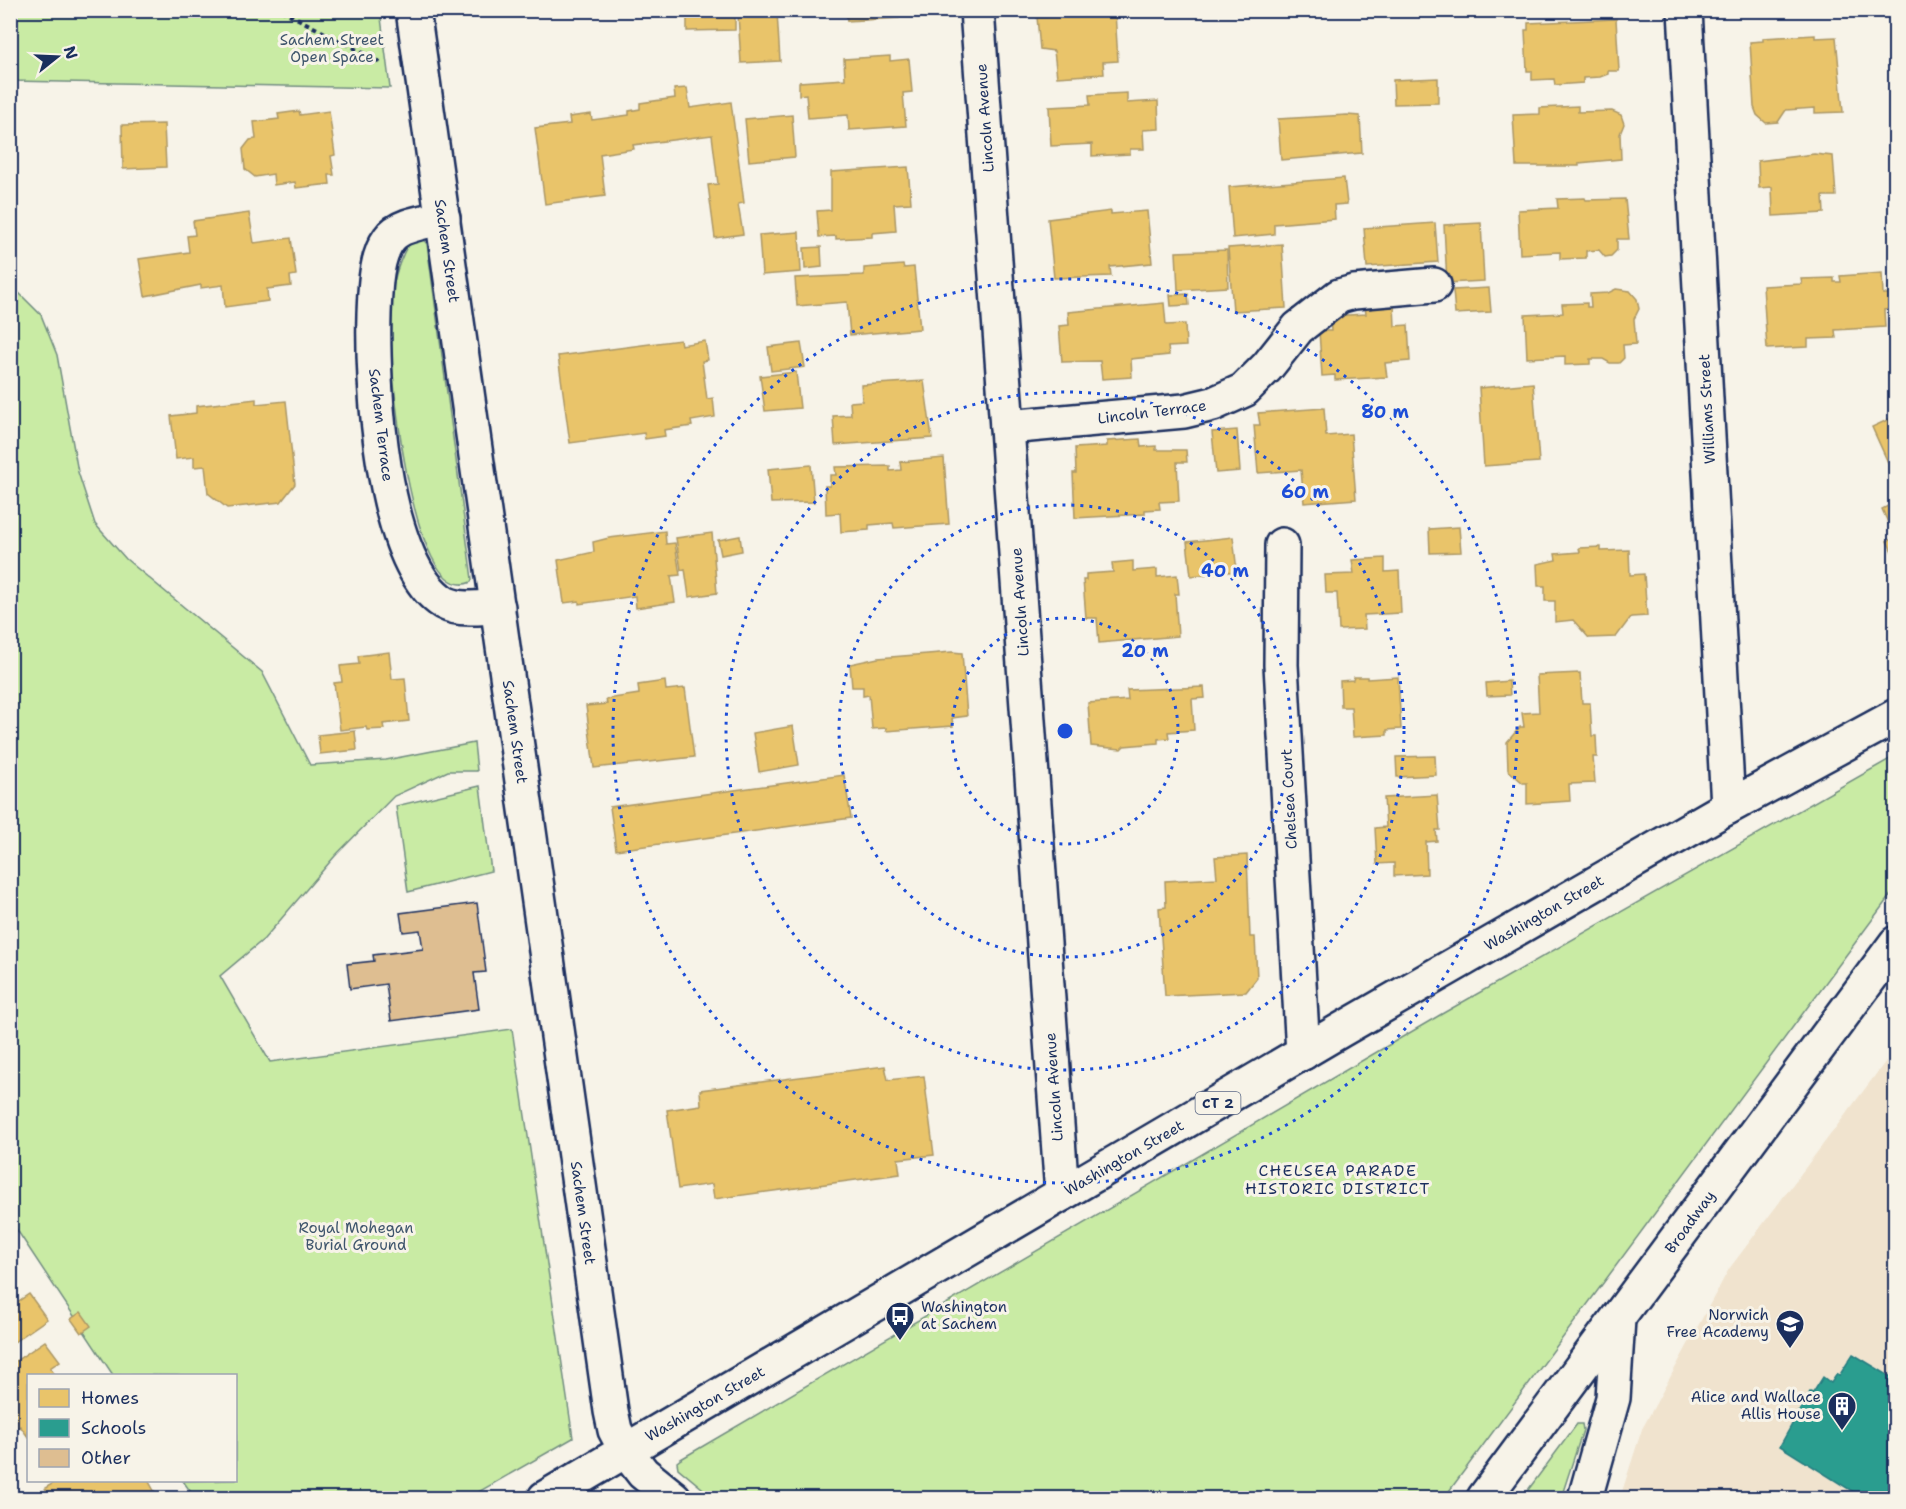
<svg xmlns="http://www.w3.org/2000/svg" width="1906" height="1509" font-family="'Shantell Sans',sans-serif">
<style>
.built{fill:#f0e3ce}
.green{fill:#c9eba4;stroke:#728d81;stroke-width:1.5}
.homes{fill:#e9c46a;stroke:#ab9766;stroke-width:1.5}
.schools{fill:#2a9d8f;stroke:#267c80;stroke-width:1.5}
.building{fill:#debe91;stroke:#1b2f5e;stroke-width:1.5}
.lines{fill:none;stroke-linecap:round;stroke-linejoin:round}
.street-casing{stroke:#1b2f5e;stroke-width:38}
.secondary-casing{stroke:#1b2f5e;stroke-width:38}
.highway-casing{stroke:#1b2f5e;stroke-width:38}
.path{stroke:#1b2f5e;stroke-width:4;stroke-dasharray:4.5 4.5;stroke-linecap:butt}
.street{stroke:#f7f3e8;stroke-width:33}
.secondary{stroke:#f7f3e8;stroke-width:33}
.highway{stroke:#f7f3e8;stroke-width:33}
.ring{fill:none;stroke:#1d4ed8;stroke-width:3;stroke-dasharray:3 6}
.labels{text-anchor:middle;dominant-baseline:central;stroke-width:6;stroke-linejoin:round;paint-order:stroke}
.shield{fill:#f7f3e8;stroke:#5d6a87;stroke-width:1.5}
.shield-label{font-size:14px;font-weight:bold;fill:#1b2f5e}
.park-label{font-size:15px;fill:#3e556c;stroke:#f7f3e8}
.street-label{font-size:15px;fill:#1b2f5e;stroke:#f7f3e8}
.poi-label{font-size:15px;fill:#1b2f5e;stroke:#f7f3e8;text-anchor:end}
.neighbourhood-label{font-size:16px;letter-spacing:1.5px;fill:#1b2f5e;stroke:#f7f3e8}
.centre{fill:#1d4ed8;stroke:#f7f3e8;stroke-width:3}
.ring-label{font-size:18px;text-anchor:middle;font-weight:bold;fill:#1d4ed8;stroke:#f7f3e8;stroke-width:6;stroke-linejoin:round;paint-order:stroke}
</style>
<rect width="100%" height="100%" fill="#f7f3e8"/>
<filter id="ink" filterUnits="userSpaceOnUse"><feTurbulence type="fractalNoise" baseFrequency=".0167" numOctaves="2"/><feDisplacementMap in="SourceGraphic" scale="12" xChannelSelector="R" yChannelSelector="G"/><feConvolveMatrix kernelMatrix="1 2 1 2 8 2 1 2 1" color-interpolation-filters="sRGB"/></filter>
<g filter="url(#ink)">
<path class="built" d="M1895,1049V1498H1620L1642,1429L1729,1269Z"/>
<g class="green">
<path d="M380,10L390,88L11,81V11Z"/>
<path d="M422,238L427,244L472,579L471,582C409,610 388,352 390,313C391,289 397,264 409,243Z"/>
<path d="M10,284L41,315L57,355L78,472L95,524L126,559L262,672L310,765L386,760L474,743L477,771H448L394,796L335,856L264,939L220,976L270,1062L512,1029L573,1438L468,1498H195L183,1481L236,1480V1376L113,1375L11,1221Z"/>
<path d="M1895,756V889L1444,1498H714L678,1468L677,1462L681,1459L1440,1015Z"/>
<path d="M480,786L491,871L408,892L396,806Z"/>
<path d="M1577,1424H1582L1583,1430L1561,1498H1522Z"/>
</g>
<g class="homes">
<path d="M687,10H735V30L687,31Z"/>
<path d="M846,10H899V18L847,21Z"/>
<path d="M1051,10L1115,12L1118,61L1103,62L1104,74L1057,77L1054,51L1040,49L1037,17H1047Z"/>
<path d="M777,12L780,61L741,63L738,14Z"/>
<path d="M1616,19L1619,71H1608V74L1600,77L1583,78V83L1555,85L1554,79L1532,80V71H1527L1525,30H1528V23Z"/>
<path d="M1815,35V38L1836,37L1843,112L1815,113V108L1786,110L1778,122L1766,123L1757,115L1754,107L1750,42L1763,41V38Z"/>
<path d="M890,56V61L909,59L912,92L903,93L906,126L849,130L848,115L808,118L806,94L799,95V82L845,79L844,59Z"/>
<path d="M1438,78V103L1394,104L1393,80Z"/>
<path d="M687,88L690,108L731,102L744,203L738,204L743,234L715,238L708,185L718,184L712,135L633,145L634,149L600,154L605,196L545,204L535,128L570,124L569,117L591,114L592,120L629,115V111L640,109V103L675,98L674,89Z"/>
<path d="M1127,93V103L1158,101L1159,129L1143,130L1144,149H1130V154L1092,156V144L1051,146L1049,107L1090,105L1089,95Z"/>
<path d="M1578,106V112L1612,111L1621,115L1624,124L1620,134L1621,159L1579,163V166H1516L1513,115L1540,114V108Z"/>
<path d="M299,111L300,115L329,111L335,155L331,156L334,175H329L330,184L296,188L295,182L274,185L273,174L255,177L245,169L243,149L250,140L256,139L254,122L279,119L278,114Z"/>
<path d="M792,115L795,157L749,161L745,119Z"/>
<path d="M1347,115L1360,116L1362,153L1281,160L1278,119Z"/>
<path d="M164,124L166,167L123,169L122,125Z"/>
<path d="M1814,154L1833,156L1836,196H1823L1824,213L1773,216L1772,187L1759,188L1758,161Z"/>
<path d="M908,167L911,203L894,204L896,231L872,233V237L836,239V236L819,237L817,211L831,210V172Z"/>
<path d="M1344,178L1347,204L1334,205L1335,219L1274,224V234L1233,238L1229,187Z"/>
<path d="M1585,198L1586,200L1625,199L1629,239H1617V250L1611,256L1605,257L1599,250L1586,251V258L1560,259V252L1520,254L1518,210L1558,208L1557,199Z"/>
<path d="M1111,211V214L1147,211L1152,263L1110,267L1111,276L1054,278L1048,219Z"/>
<path d="M249,213L254,243L291,238L296,275L290,276L291,286L267,289L268,301L225,307L223,285L201,288V285L145,296L139,259L189,252L187,236L195,235L193,221Z"/>
<path d="M1435,223L1438,262L1367,267L1364,228Z"/>
<path d="M1481,223L1484,281L1447,283L1444,225Z"/>
<path d="M799,232L801,272L762,275L759,235Z"/>
<path d="M1282,244L1286,308L1233,311L1228,248Z"/>
<path d="M821,247L822,267L805,269L804,248Z"/>
<path d="M1227,250L1228,287L1178,290L1176,252Z"/>
<path d="M903,265L904,268L914,267L920,329L850,335L847,302L797,306L795,278L864,275V268Z"/>
<path d="M1882,273L1883,294H1889L1890,309L1884,310L1885,327L1835,330L1836,338L1808,339V347L1767,349L1763,286L1802,284L1801,279L1834,278V282H1841L1840,276Z"/>
<path d="M1489,288L1491,312L1455,314L1453,290Z"/>
<path d="M1616,289L1630,291L1637,299L1639,309L1634,319L1636,344L1623,345L1624,358L1619,363H1610L1603,359H1590V364L1565,365V356L1527,358L1525,315L1563,313L1562,304L1587,303V307H1591L1590,294L1608,293Z"/>
<path d="M1188,294L1189,305L1171,306L1170,295Z"/>
<path d="M1164,303L1166,325L1185,324L1186,346L1168,347L1169,355L1131,359L1132,377L1102,379L1100,361L1062,362L1059,326L1069,325L1068,312Z"/>
<path d="M1394,305L1395,326L1408,325L1410,361L1385,363L1387,377L1335,380V375L1322,376L1319,331H1331L1330,316L1366,314L1365,307Z"/>
<path d="M680,340L681,345L705,341L708,360L702,361L707,399L713,398L715,417L691,421L692,426L664,430L665,436L645,439L644,433L570,443L558,356Z"/>
<path d="M801,343L805,367L771,371L768,347Z"/>
<path d="M796,372L800,408L765,411L760,376Z"/>
<path d="M924,381L932,438L835,445L833,416L851,415L850,402L862,401L861,385Z"/>
<path d="M1533,383L1539,462L1484,466L1479,388Z"/>
<path d="M256,399V404L286,401L295,484L281,502L227,508L208,493L205,466L194,467V457L176,459L171,416L196,413V406Z"/>
<path d="M1324,408L1326,436L1351,434L1356,499L1304,503L1301,470L1258,473L1254,425H1260L1258,413Z"/>
<path d="M1896,416V467L1891,469L1872,427Z"/>
<path d="M1237,430L1240,471L1216,473L1212,432Z"/>
<path d="M1140,439L1141,447L1156,446V450H1186L1187,462H1177L1179,501L1159,502L1160,509L1145,510V514L1075,518L1073,473H1076L1075,448L1107,446V441Z"/>
<path d="M944,458L949,524L894,528L893,523L869,525V530L841,532L840,513L826,514L825,486H830V475H836L835,467L890,466V471L901,470L900,462Z"/>
<path d="M811,465L814,502L771,503L768,469Z"/>
<path d="M1896,498V560L1887,541L1895,538L1882,509L1892,504L1890,500Z"/>
<path d="M1459,527L1461,552L1430,553L1429,529Z"/>
<path d="M665,531L666,544L675,543L680,575L671,576L675,602L636,608L635,596L579,604V601L564,603L558,560L594,552L593,542L609,538Z"/>
<path d="M712,533L717,593L689,597L685,569L681,570L676,538Z"/>
<path d="M740,536L742,551L721,555L718,540Z"/>
<path d="M1233,537L1237,571L1191,576L1187,542Z"/>
<path d="M1601,547V551L1629,550L1630,575L1644,574L1647,616L1631,617L1616,637L1589,638L1573,620L1555,622V601H1545V586H1538L1537,564L1556,560L1555,554L1580,552L1579,548Z"/>
<path d="M1385,558V572L1399,571L1401,613L1364,615L1365,629L1339,630L1337,593H1326L1325,575L1354,574L1352,560Z"/>
<path d="M1133,561V571L1157,569V577L1177,575L1179,594H1175L1178,636L1099,643L1097,618H1086L1083,580H1086V574L1113,572L1112,563Z"/>
<path d="M389,652L392,679L405,678L409,721L383,724L384,729L367,730L366,727L340,730L334,683L342,682L340,666L359,664L358,656Z"/>
<path d="M952,652L962,653L967,716L952,718L953,726L886,731V728L872,729L869,695L863,696V687H852L850,664L878,658Z"/>
<path d="M1580,673L1582,703H1590L1592,736H1596L1597,757H1593L1595,783L1569,784L1570,801L1527,804V783H1523L1508,770L1507,742L1520,727H1524L1522,713L1539,712L1537,675Z"/>
<path d="M1354,677H1367V679L1398,677L1401,729L1387,730V735L1353,737L1351,707H1341L1340,681L1353,680Z"/>
<path d="M665,681L666,690L685,688L694,757L594,768L586,706L607,704L606,699L639,694L638,685Z"/>
<path d="M1509,681L1510,695L1487,696L1486,683Z"/>
<path d="M1204,687L1205,698L1192,699L1194,730L1168,732L1169,738L1158,739V743L1124,746L1121,749L1091,746L1088,703L1128,700L1127,690Z"/>
<path d="M793,726L799,765L759,772L753,733Z"/>
<path d="M355,731L357,750L320,754L318,735Z"/>
<path d="M1435,756L1436,775L1397,777L1396,757Z"/>
<path d="M844,775L851,818L616,850L610,807Z"/>
<path d="M1437,795L1440,830H1436L1437,841L1426,842L1427,874L1394,876V863L1377,864L1375,828L1386,827L1384,798Z"/>
<path d="M1247,855L1250,937H1255L1257,978L1246,992L1165,996L1159,908L1166,907L1165,881L1217,878L1215,857Z"/>
<path d="M885,1066L888,1080L924,1076L934,1155L898,1159L900,1174L714,1199L712,1184L678,1189L667,1110L701,1105L700,1090Z"/>
<path d="M29,1294L47,1319L14,1342L10,1341V1307Z"/>
<path d="M81,1312L91,1326L81,1333L71,1319Z"/>
<path d="M45,1341L60,1361L50,1368L56,1376H28V1437L20,1426L10,1432V1365Z"/>
<path d="M59,1480H148L158,1498H51L45,1488Z"/>
</g>
<path class="schools" d="M1853,1354L1896,1380V1498H1863L1780,1446L1810,1392L1813,1393L1823,1377L1831,1383L1837,1374L1839,1376Z"/>
<path class="building" d="M477,903L486,972L474,973L479,1009L391,1021L386,984L350,989L347,964L374,961L373,955L423,949L420,930L403,932L400,913Z"/>
<g class="lines">
<g class="street-casing">
<g id="street">
<path d="M977,10L1062,1194"/>
<path d="M1685,10L1728,807"/>
<path d="M443,218C426,222 399,224 389,239C375,258 375,291 374,314C372,383 381,556 440,600C455,612 480,607 498,607"/>
<path d="M1007,427L1184,411L1213,404L1244,390L1267,367L1298,328L1339,296L1354,292L1434,285"/>
<path d="M1282,545L1281,665L1303,1053"/>
<path d="M626,1451L643,1473L674,1498"/>
<path d="M1585,1498L1613,1398L1618,1319"/>
</g>
</g>
<g class="secondary-casing">
<g id="secondary">
<path d="M413,10L611,1411L615,1430L626,1451"/>
<path d="M1484,1498L1896,943"/>
</g>
</g>
<g class="highway-casing">
<path id="highway" d="M545,1498L1341,1030L1721,811L1896,716"/>
</g>
<path class="path" d="M281,10L384,64"/>
<use href="#street" class="street"/>
<use href="#secondary" class="secondary"/>
<use href="#highway" class="highway"/>
</g>
</g>
<g class="ring">
<circle cx="1065" cy="731" r="113"/>
<circle cx="1065" cy="731" r="226"/>
<circle cx="1065" cy="731" r="339"/>
<circle cx="1065" cy="731" r="452"/>
</g>
<defs>
<g id="bus-pin" transform="scale(1.5)"><path d="M0 17L-7.5 6A9.5 9.5 0 1 1 7.5 6Z" fill="#1b2f5e" stroke="#f7f3e8"/><path d="M-5-6H5V4H4V6H2V4H-2V6H-4V4H-5ZM-3.5-4V0h7V-4ZM-3.5 1.2v1.5H-2V1.2ZM2 1.2v1.5H3.5V1.2Z" fill="#fff"/></g>
<g id="school-pin" transform="scale(1.5)"><path d="M0 17L-7.5 6A9.5 9.5 0 1 1 7.5 6Z" fill="#1b2f5e" stroke="#f7f3e8"/><path d="M0-5L7-2L0 1L-7-2ZM-4 1L0 2.5L4 1V4Q0 6-4 4Z" fill="#fff"/></g>
<g id="building-pin" transform="scale(1.5)"><path d="M0 17L-7.5 6A9.5 9.5 0 1 1 7.5 6Z" fill="#1b2f5e" stroke="#f7f3e8"/><path d="M-4-6H4V6H1V3H-1V6H-4ZM-2.5-4.3h1.7v1.8h-1.7ZM.8-4.3h1.7v1.8H.8ZM-2.5-1h1.7V.8h-1.7ZM.8-1h1.7V.8H.8Z" fill="#fff"/></g>
</defs>
<g fill-rule="evenodd">
<use href="#bus-pin" x="900" y="1316"/>
<use href="#school-pin" x="1790" y="1324"/>
<use href="#building-pin" x="1842" y="1406"/>
</g>
<g class="labels">
<rect class="shield" x="1195.5" y="1092" width="45" height="22" rx="4.5"/>
<g class="shield-label">
<text x="1218" y="1103">CT 2</text>
</g>
<g class="park-label">
<text x="332" y="40">Sachem Street<tspan x="332" dy="17">Open Space</tspan></text>
<text x="356" y="1228">Royal Mohegan<tspan x="356" dy="17">Burial Ground</tspan></text>
</g>
<g class="street-label">
<text transform="translate(985 118) rotate(-94)">Lincoln Avenue</text>
<text transform="translate(447 251) rotate(82)">Sachem Street</text>
<text transform="translate(1707 409) rotate(-93)">Williams Street</text>
<text transform="translate(1152 412) rotate(-7)">Lincoln Terrace</text>
<text transform="translate(381 425) rotate(83)">Sachem Terrace</text>
<text transform="translate(1020 602) rotate(-94)">Lincoln Avenue</text>
<text transform="translate(515 732) rotate(82)">Sachem Street</text>
<text transform="translate(1289 799) rotate(-93)">Chelsea Court</text>
<text transform="translate(1544 913) rotate(-30)">Washington Street</text>
<text transform="translate(1054 1087) rotate(-94)">Lincoln Avenue</text>
<text transform="translate(1124 1158) rotate(-30)">Washington Street</text>
<text transform="translate(583 1213) rotate(82)">Sachem Street</text>
<text transform="translate(1690 1222) rotate(-54)">Broadway</text>
<text transform="translate(705 1404) rotate(-30)">Washington Street</text>
</g>
<g class="poi-label">
<text x="921" y="1307" text-anchor="start">Washington<tspan x="921" dy="17">at Sachem</tspan></text>
<text x="1769" y="1315">Norwich<tspan x="1769" dy="17">Free Academy</tspan></text>
<text x="1821" y="1397">Alice and Wallace<tspan x="1821" dy="17">Allis House</tspan></text>
</g>
<g class="neighbourhood-label">
<text x="1338" y="1170">CHELSEA PARADE<tspan x="1338" dy="18">HISTORIC DISTRICT</tspan></text>
</g>
</g>
<circle cx="1065" cy="731" r="9" class="centre"/>
<g class="ring-label">
<text x="1385" y="418">80 m</text>
<text x="1305" y="498">60 m</text>
<text x="1225" y="577">40 m</text>
<text x="1145" y="657">20 m</text>
</g>
<rect width="1906" height="1509" fill="none" stroke="#f7f3e8" stroke-width="36"/>
<rect x="18" y="18" width="1870" height="1473" fill="none" stroke="#1b2f5e" stroke-width="2" filter="url(#ink)"/>
<rect x="27" y="1374" width="210" height="108" fill="#f7f3e8" stroke="#9fa5b1" stroke-width="1.5"/>
<rect x="39" y="1389" width="30" height="18" fill="#e9c46a" stroke="#9fa5b1" stroke-width="1.5"/>
<text x="81" y="1404" font-size="18" fill="#1b2f5e">Homes</text>
<rect x="39" y="1419" width="30" height="18" fill="#2a9d8f" stroke="#9fa5b1" stroke-width="1.5"/>
<text x="81" y="1434" font-size="18" fill="#1b2f5e">Schools</text>
<rect x="39" y="1449" width="30" height="18" fill="#debe91" stroke="#9fa5b1" stroke-width="1.5"/>
<text x="81" y="1464" font-size="18" fill="#1b2f5e">Other</text>
<g transform="translate(57 57) rotate(72)" stroke="#f7f3e8" stroke-width="4.5" paint-order="stroke">
<path d="M0-4.5L10 22L0 15L-10 22Z" fill="#1b2f5e"/>
<text y="-9" font-size="16" font-weight="bold" text-anchor="middle" fill="#1b2f5e">N</text>
</g>
</svg>
